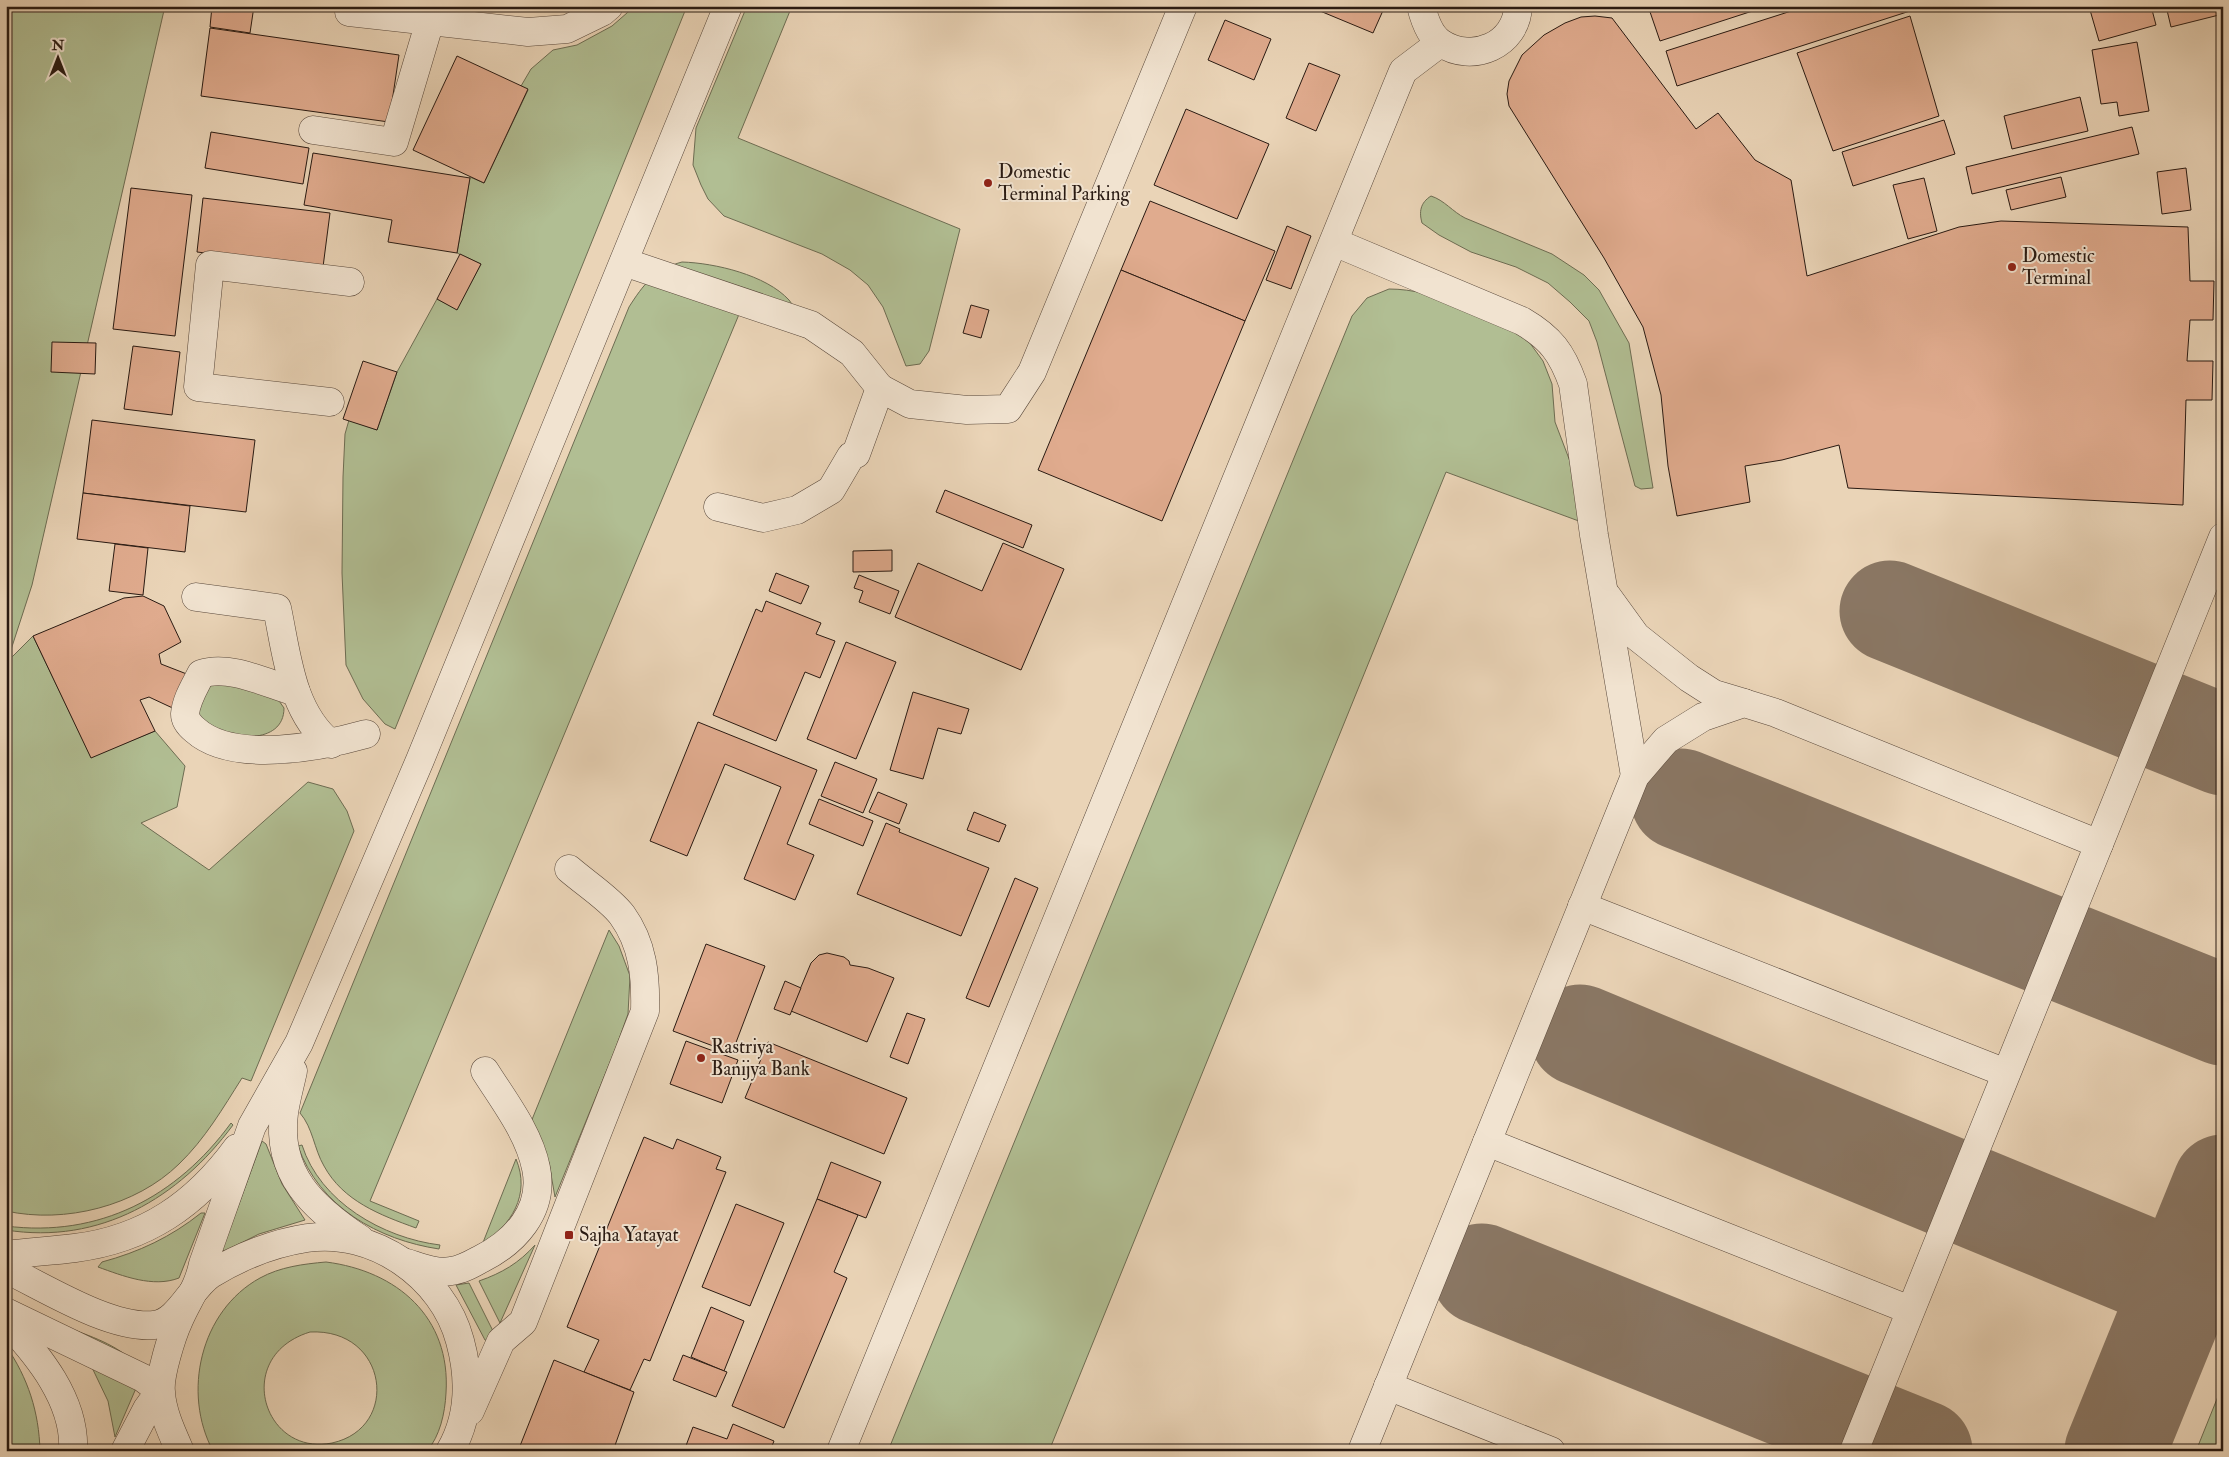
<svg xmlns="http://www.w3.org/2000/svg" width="2229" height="1457" font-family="'IM FELL Double Pica',serif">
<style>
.green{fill:#b1be93;stroke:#6d6c52;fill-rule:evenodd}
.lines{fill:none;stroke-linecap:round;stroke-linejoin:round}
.taxiway{stroke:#8a7764;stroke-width:101}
.building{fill:#e0ab8e;stroke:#291a12}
.minor-casing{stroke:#59483b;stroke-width:29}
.minor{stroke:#f1e3d0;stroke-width:28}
.poi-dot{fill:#8f2418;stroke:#f1e3d0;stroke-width:2}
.labels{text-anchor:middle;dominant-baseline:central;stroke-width:4;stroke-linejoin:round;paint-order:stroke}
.poi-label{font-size:19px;fill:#291a12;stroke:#f1e3d0;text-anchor:start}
</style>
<rect width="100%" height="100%" fill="#ead4b7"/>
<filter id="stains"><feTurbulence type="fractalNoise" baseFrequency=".004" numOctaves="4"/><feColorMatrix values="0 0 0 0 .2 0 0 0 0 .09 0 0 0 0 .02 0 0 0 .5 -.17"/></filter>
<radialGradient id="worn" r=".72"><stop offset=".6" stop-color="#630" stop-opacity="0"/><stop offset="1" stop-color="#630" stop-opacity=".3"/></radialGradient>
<g class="green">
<path d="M6,6H165L32,585L7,662L33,636L91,757L155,731L185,766L177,807L141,823L209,870L308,782L333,789L347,811L354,831L251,1081L242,1078C223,1108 205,1139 179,1164C136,1206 65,1224 6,1211Z"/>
<path d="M635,6H687L395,729L385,724L363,699L346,665L342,573L343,477L345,434L349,420L377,430L397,372L437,299L457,309L481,264L457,253L470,177L484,183L528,90L521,86L531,69L553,50L577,45L612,26Z"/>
<path d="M747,6H792L738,138L960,229L929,351L920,364L906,366L883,307L868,285L850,270L822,254L724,216L708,199L701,185L693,165L696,128Z"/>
<path d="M1431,196C1444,200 1453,212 1465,218L1552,254L1584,275L1599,290L1629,343L1653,488L1641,489L1635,486L1597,342L1589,321L1570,302L1548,283L1516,267L1471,252L1439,235L1422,223C1419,212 1420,203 1431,196Z"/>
<path d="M682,262C715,263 766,275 789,300C798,311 802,325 806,338L740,312L370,1201L419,1221L416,1228C380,1215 343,1201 324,1166C314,1149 313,1128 300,1113L629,307C643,285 655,269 682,262Z"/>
<path d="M1389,289C1437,289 1481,316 1524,335L1543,361L1552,384L1555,422L1595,527L1446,472L1049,1451H888L1352,316L1367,298Z"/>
<path d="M214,676L277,698L284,708C284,746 228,740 205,725C200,722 197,713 194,708Z"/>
<path d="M609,930L619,946L630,976L628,1014L615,1050L555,1197L549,1163L531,1122Z"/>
<path d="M231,1123L233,1125C179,1198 100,1245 6,1230V1226C99,1238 177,1197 231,1123Z"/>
<path d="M262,1141L266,1144L282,1184L305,1220L259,1234L225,1251L222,1250Z"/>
<path d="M302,1145C320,1202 383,1238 440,1245L439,1249C379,1240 319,1207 298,1146Z"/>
<path d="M516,1159C531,1195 511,1225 482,1245Z"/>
<path d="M201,1213H205L179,1278C153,1288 123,1276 98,1267L102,1262C139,1252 171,1237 201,1213Z"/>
<path d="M535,1245L500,1323L479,1281C502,1273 519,1263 535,1245Z"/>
<path d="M326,1262C397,1271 451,1317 446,1393C445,1413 440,1436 427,1451H213C182,1393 200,1311 260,1278C280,1267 303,1264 326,1262ZM310,1332C388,1328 401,1428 332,1443C263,1457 232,1356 310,1332Z"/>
<path d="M469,1283L494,1333L489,1341L485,1340L456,1285Z"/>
<path d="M74,1330C101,1340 125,1349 143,1372L115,1437L108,1401Z"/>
<path d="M6,1346C28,1378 39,1412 40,1451H6Z"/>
<path d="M2223,1384V1451H2196Z"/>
</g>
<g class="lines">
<g class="taxiway">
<path d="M1890,611L2223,745"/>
<path d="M1681,799L2223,1015"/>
<path d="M1580,1035L2183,1284"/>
<path d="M1482,1274L1922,1451"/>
<path d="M2115,1451L2223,1185"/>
</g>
</g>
<g class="building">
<path d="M212,6H254L250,33L210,27Z"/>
<path d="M1308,6H1385L1373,33Z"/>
<path d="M1648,6H1768L1660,41Z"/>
<path d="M1807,6H1909L1910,11L1677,86L1666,51Z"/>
<path d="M2106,6H2151L2156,25L2099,41L2090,10Z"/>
<path d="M2166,6H2223V14L2171,27Z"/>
<path d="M1595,16L1612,18L1696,129L1718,113L1755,160L1791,180L1807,276L1959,227L2001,221L2188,227L2190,281H2214L2213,320H2190L2187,361H2213L2212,400H2186L2183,505L1848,488L1839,445L1782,460L1745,466L1750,502L1677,516L1668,466L1661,395L1643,327L1604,258L1509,106L1507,94L1509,81L1522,55L1544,35L1565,23L1581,17Z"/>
<path d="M1910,16L1939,116L1833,151L1797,53Z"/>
<path d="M1225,20L1271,39L1254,80L1208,60Z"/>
<path d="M210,28L399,55L389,122L201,96Z"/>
<path d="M2137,42L2149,111L2119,116L2117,102L2101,104L2092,50Z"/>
<path d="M457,56L528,89L484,183L413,150Z"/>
<path d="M1309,63L1340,75L1316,131L1286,118Z"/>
<path d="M2080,97L2088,131L2012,149L2004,116Z"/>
<path d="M1186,109L1269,144L1237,219L1154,185Z"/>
<path d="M1944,120L1955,154L1853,186L1842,152Z"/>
<path d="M2132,127L2139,154L1972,194L1966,167Z"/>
<path d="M211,132L309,148L303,184L205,168Z"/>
<path d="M313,153L470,178L457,253L388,242L392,220L304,205Z"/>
<path d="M2186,168L2191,210L2162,214L2157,172Z"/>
<path d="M2061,177L2066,197L2011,210L2006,190Z"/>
<path d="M1924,178L1937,231L1908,239L1893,185Z"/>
<path d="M131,188L192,195L175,336L113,329Z"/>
<path d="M203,198L330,213L323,267L197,252Z"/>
<path d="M1150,201L1275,251L1245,321L1121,270Z"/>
<path d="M1287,226L1311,236L1291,289L1266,280Z"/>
<path d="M460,254L481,264L457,310L437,299Z"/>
<path d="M1121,270L1245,321L1162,521L1038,470Z"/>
<path d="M971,305L989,310L981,338L963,333Z"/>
<path d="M52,342L96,343L95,374L51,372Z"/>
<path d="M133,346L180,352L172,415L124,409Z"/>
<path d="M363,361L397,372L377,430L343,419Z"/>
<path d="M92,420L255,440L246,512L83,493Z"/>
<path d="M945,490L1032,525L1023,548L936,512Z"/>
<path d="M83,493L190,506L185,552L77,539Z"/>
<path d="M1003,543L1064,569L1021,670L895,617L918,563L982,591Z"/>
<path d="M115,544L148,548L143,595L109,591Z"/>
<path d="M892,550V571L853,572V551Z"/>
<path d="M776,573L809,586L801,604L769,591Z"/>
<path d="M859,575L899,591L890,614L859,602L863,591L854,588Z"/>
<path d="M143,596L164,606L181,642L159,654L161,664L197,678L179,711L149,697L140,700L155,731L91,758L33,636L124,598Z"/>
<path d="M766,601L821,623L816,634L835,641L820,678L805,672L776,741L713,715L756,609L762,612Z"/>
<path d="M846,642L896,662L856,759L807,739Z"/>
<path d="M913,692L969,709L961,734L938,728L923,779L890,770Z"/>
<path d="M698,722L817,770L787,844L814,855L795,900L744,879L781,787L725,764L687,856L650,841Z"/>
<path d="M835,762L877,779L863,813L821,796Z"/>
<path d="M878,792L907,804L899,824L869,812Z"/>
<path d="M819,799L873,821L863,846L809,824Z"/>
<path d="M974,812L1006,825L999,842L967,830Z"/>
<path d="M886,823L900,829L899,832L989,868L961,936L857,894Z"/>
<path d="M1015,878L1038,888L989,1007L966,998Z"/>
<path d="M706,944L765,966L732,1053L673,1031Z"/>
<path d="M827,953L844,957L849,961L850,965L868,968L894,978L867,1042L791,1011L811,963L819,955Z"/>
<path d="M785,981L801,988L790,1015L774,1009Z"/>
<path d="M907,1013L925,1019L908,1064L890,1057Z"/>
<path d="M686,1041L738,1060L722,1103L670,1084Z"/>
<path d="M768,1042L907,1098L884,1154L745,1098Z"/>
<path d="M644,1137L673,1149L677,1139L721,1157L716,1169L726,1172L650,1361L644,1359L630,1390L584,1372L599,1340L567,1327Z"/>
<path d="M831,1162L881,1182L866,1218L817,1199Z"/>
<path d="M817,1199L858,1215L834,1272L847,1278L784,1428L732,1406Z"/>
<path d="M736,1204L784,1223L750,1306L702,1287Z"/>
<path d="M711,1307L744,1321L724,1371L691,1357Z"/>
<path d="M683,1355L727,1372L716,1397L673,1380Z"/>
<path d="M554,1360L634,1392L613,1451H518Z"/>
<path d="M733,1424L774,1441L770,1451H684L693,1427L727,1439Z"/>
</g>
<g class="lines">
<g class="minor-casing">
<g id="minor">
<path d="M1421,6C1424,18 1430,36 1441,43C1472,64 1517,45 1518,6"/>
<path d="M349,12L528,32L567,29L602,12L609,6"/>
<path d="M313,130L394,142L430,21"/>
<path d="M1334,242L1522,321C1551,338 1562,353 1573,384L1594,535L1635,776"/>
<path d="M624,262L811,325L852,353L880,388L856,454L851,456L831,490L797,510L763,518L718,507"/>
<path d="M880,388L910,404L967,410L1008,409L1032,372L1183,6"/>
<path d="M330,402L198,387L210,265L350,282"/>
<path d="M1607,596L1636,636L1689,678L1714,694L1744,703"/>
<path d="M196,597L277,608C287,655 291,712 331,744"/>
<path d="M296,692C268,684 229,664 201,674C195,686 186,700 185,714C185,720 190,726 195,730C233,764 320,747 366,734"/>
<path d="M1582,906L2006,1073"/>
<path d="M293,1071C290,1085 286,1099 284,1113C276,1174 313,1208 360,1239"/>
<path d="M1487,1142L1910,1310"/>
<path d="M6,1255C29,1252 52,1251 75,1248C146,1239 196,1204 237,1148"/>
<path d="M407,1263C420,1267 436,1274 451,1271C461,1270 470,1265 479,1260C514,1243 545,1211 536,1168C529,1133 504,1101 485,1071"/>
<path d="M6,1269C46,1288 110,1329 154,1325C178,1323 191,1287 211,1274C239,1257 274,1243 307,1238C373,1228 443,1276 460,1341C470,1378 470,1417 450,1451"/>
<path d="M6,1312L143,1378L160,1391"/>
<path d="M6,1321C38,1355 76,1401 73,1451"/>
<path d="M1388,1386L1551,1451"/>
<path d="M470,1411L501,1341L523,1322L645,1011C646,976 643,944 622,915C610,899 585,883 569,869"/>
<path d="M125,1451L147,1409L160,1391"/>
<path d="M180,1451C172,1433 162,1412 161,1392C159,1376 172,1335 179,1320C188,1299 198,1288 203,1264L252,1126L299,1043L420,760L728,6"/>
<path d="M841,1451L1396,88L1403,71L1440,43"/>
<path d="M1362,1451L1635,776L1666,740L1703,717L1744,703L1776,713L2099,844"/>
<path d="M1854,1451L2223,537"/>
</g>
</g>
<use href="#minor" class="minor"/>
</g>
<g class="poi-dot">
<circle cx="988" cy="183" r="5"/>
<circle cx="2012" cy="267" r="5"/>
<circle cx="701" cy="1058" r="5"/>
<rect x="564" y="1230" width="10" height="10" rx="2.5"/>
</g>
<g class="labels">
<g class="poi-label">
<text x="998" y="172">Domestic<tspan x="998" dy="22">Terminal Parking</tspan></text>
<text x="2022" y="256">Domestic<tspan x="2022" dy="22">Terminal</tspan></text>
<text x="711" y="1047">Rastriya<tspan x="711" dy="22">Banijya Bank</tspan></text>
<text x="579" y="1235">Sajha Yatayat</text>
</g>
</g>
<rect width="2229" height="1457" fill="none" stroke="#ead4b7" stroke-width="25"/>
<rect x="8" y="8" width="2214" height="1442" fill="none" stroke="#291a12" stroke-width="2.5"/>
<rect x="12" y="12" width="2204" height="1432" fill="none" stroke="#291a12"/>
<g transform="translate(58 58)" stroke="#f1e3d0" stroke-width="4" paint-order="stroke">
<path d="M0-4L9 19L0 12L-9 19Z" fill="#291a12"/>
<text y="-8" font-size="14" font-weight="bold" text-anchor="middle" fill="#291a12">N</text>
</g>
<rect width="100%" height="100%" filter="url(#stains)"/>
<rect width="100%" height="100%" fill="url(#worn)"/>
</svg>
